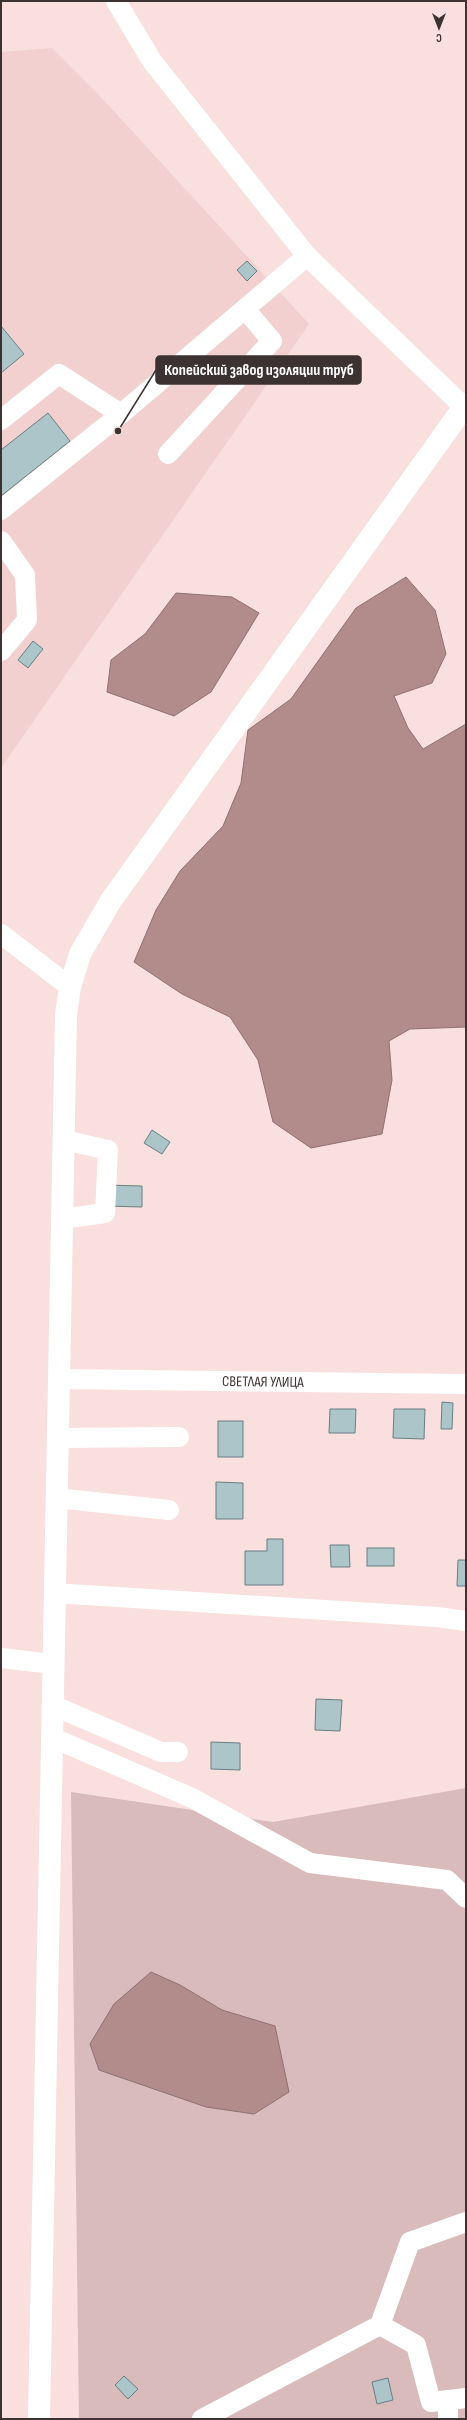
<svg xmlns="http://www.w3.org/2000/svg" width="467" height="2420" font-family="'Sofia Sans Condensed',sans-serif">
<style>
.built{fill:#f1d0cf}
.green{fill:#d8bbba}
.water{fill:#b18c8b;stroke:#8e7170}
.building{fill:#acc5c9;stroke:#677f82}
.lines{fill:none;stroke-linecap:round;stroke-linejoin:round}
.minor{stroke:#fff;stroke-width:20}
.major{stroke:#fff;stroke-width:22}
.labels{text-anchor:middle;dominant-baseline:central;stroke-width:3;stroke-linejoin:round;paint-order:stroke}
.street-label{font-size:15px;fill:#3c3232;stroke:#f9dfde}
.leader{fill:none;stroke:#3c3232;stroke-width:1.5}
.callout-dot{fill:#3c3232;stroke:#f9dfde;stroke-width:1.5}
.callout{fill:#3c3232;stroke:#3c3232;stroke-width:1.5}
.callout-label{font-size:16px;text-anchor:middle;font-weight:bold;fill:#fff}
</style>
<rect width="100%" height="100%" fill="#f9dfde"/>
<path class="built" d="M52,48L99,95L309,324L1,768V52Z"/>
<path class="green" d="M466,1788V2419H79L71,1792L273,1822Z"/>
<g class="water">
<path d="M406,577L435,610L446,654L432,683L394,696L408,728L423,749L466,724V1027L410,1029L389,1041L392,1080L382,1134L311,1148L273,1122L258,1060L230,1017L182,994L134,962L156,910L180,871L223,826L241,783L248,730L291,699L356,608Z"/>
<path d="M176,593L232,597L259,613L211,692L174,716L107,692L111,660L145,634Z"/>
<path d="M151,1972L180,1985L222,2010L275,2026L289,2092L254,2114L206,2107L99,2070L90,2044L114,2004Z"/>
</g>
<g class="building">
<path d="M247,261L257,271L247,281L237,270Z"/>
<path d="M1,326L24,354L1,373Z"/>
<path d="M48,413L70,441L1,496V450Z"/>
<path d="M33,641L43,649L28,668L18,660Z"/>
<path d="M152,1130L170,1142L162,1154L144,1143Z"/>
<path d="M104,1185L142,1186V1207L104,1206Z"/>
<path d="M442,1402L453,1403L452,1429H441Z"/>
<path d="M330,1409H356L355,1433H329Z"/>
<path d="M394,1409H425L424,1439L393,1438Z"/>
<rect x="218" y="1421" width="25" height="36"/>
<path d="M216,1482L243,1483V1519H216Z"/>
<path d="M267,1539H283V1585H245V1551H267Z"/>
<path d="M330,1545H349L350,1567H331Z"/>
<rect x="367" y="1548" width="27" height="18"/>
<path d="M458,1560H466V1586H457Z"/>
<path d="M316,1699L342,1700L340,1731L315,1730Z"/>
<path d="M211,1742L240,1743V1770L211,1769Z"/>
<path d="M124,2376L138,2389L128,2399L115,2385Z"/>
<path d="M388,2378L393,2400L377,2404L372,2382Z"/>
</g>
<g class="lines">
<g class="minor">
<path d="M116,1L152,61L307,256L466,409"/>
<path d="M1,420L59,374L121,414L307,256"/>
<path d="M168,454L272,341L245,309"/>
<path d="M1,510L121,414"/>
<path d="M1,541L25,575L27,620L1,651"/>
<path d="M1,934L70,987"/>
<path d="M62,1219L105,1213L108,1150L64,1140"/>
<path id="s1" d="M59,1379L466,1384"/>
<path d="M58,1438L179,1437"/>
<path d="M56,1498L169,1510"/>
<path d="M54,1593L437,1617L466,1621"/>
<path d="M1,1658L53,1664"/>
<path d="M52,1705L161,1752H178"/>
<path d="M51,1737L192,1798L310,1863L447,1880L466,1898"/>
<path d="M380,2325L416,2345L431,2402L466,2398"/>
<path d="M202,2419L380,2325L410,2242L466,2222"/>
<path d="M448,2419V2400"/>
</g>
<path class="major" d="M39,2419L66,1015L70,987L80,954L110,902L466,404"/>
</g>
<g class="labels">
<g class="street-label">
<text stroke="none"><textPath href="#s1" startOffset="204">СВЕТЛАЯ УЛИЦА</textPath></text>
</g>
</g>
<path class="leader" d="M118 431L156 370"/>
<circle class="callout-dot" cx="118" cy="431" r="4"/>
<rect class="callout" x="156" y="356" width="205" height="28" rx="4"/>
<g class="callout-label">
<text x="259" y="375">Копейский завод изоляции труб</text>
</g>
<rect width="467" height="2420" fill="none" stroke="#3c3232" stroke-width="4"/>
<g transform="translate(439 28) rotate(180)" stroke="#f9dfde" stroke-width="3" paint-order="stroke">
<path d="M0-3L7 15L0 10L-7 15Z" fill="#3c3232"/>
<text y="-6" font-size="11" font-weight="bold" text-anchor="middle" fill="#3c3232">С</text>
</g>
</svg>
